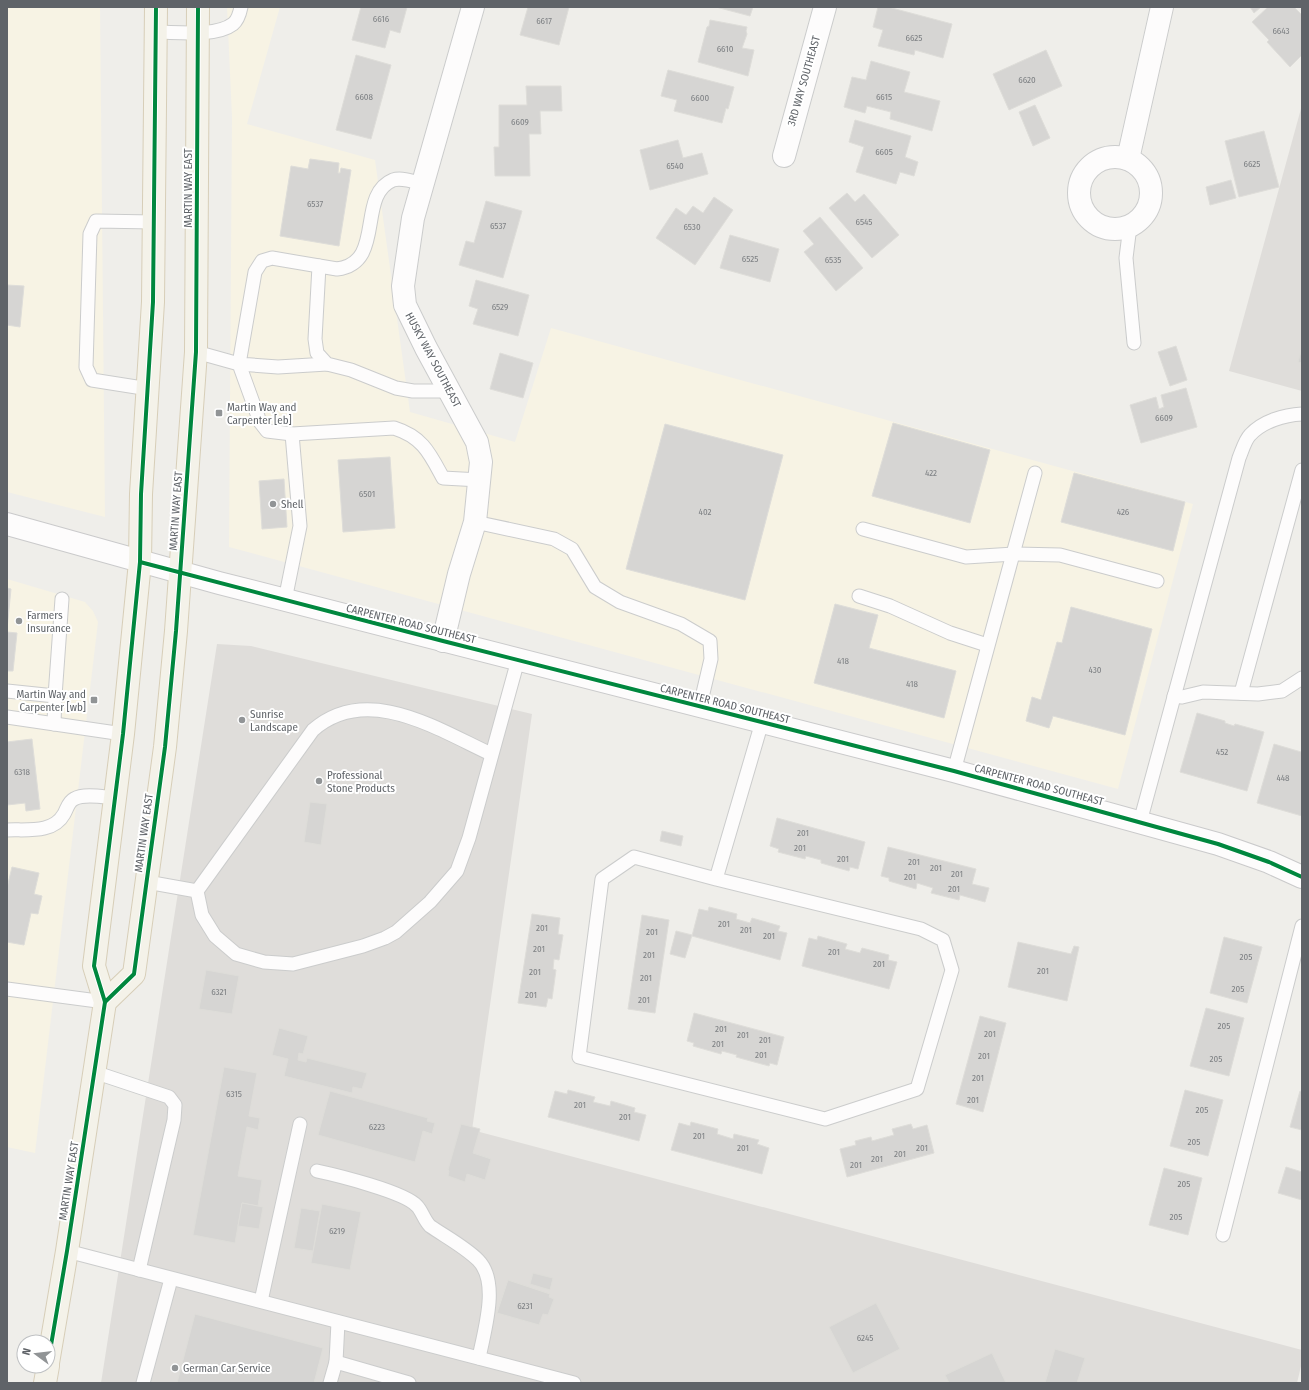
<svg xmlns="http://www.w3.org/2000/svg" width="1309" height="1390" font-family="'Fira Sans Condensed',sans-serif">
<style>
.commercial{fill:#f7f3e4}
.industrial{fill:#dfddda}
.building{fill:#d6d5d3;stroke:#deddd9}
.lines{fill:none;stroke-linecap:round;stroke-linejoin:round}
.lane-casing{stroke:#cbcccc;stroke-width:15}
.street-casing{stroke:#cbcccc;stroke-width:24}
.secondary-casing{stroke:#cacacb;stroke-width:24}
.primary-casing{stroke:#d7ceb8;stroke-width:24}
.lane{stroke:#fdfcfc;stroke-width:13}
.street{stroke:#fdfcfc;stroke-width:22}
.secondary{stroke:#fdfcfc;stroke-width:22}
.primary{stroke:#f4f2e9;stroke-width:22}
.cycleway-casing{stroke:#fff;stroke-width:6}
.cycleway{stroke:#00873e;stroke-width:4}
.poi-dot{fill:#919496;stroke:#fff;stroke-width:1.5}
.labels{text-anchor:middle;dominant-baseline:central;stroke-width:4;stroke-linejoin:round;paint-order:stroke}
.number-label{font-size:9px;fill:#7e8184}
.street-label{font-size:11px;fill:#5f6368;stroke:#fff}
.poi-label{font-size:11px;fill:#5f6368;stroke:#fff;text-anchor:start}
</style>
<rect width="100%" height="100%" fill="#efeeea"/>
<g class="commercial">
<path d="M7,7H100L105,517L7,492Z"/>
<path d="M227,7H280L247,124L375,160L410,412L515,442L551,328L1193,504L1118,789L229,547L232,117Z"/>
<path d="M7,579L85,602L93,611L98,622L35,1153L7,1147Z"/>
</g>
<g class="industrial">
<path d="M1302,105V391L1229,371Z"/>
<path d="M217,644L251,646L532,714L472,1130L1302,1350V1362L1297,1383H101Z"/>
</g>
<g class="building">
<path d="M361,7H407L400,33L390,30L385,48L352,40Z"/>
<path d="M528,7H569L559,45L520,35Z"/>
<path d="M716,7H753L750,16Z"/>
<path d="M878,7H888L952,24L943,58L915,50L914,55L878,46L883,30L873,27Z"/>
<path d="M1250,7H1261L1254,13Z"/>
<path d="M1268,7H1294L1302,15V55L1290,67L1267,42L1269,40L1252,22Z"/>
<path d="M710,20L747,27L746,31L747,34L742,48L754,50L748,76L698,62L707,27L709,26Z"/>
<path d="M1046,50L1062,86L1009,110L993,74Z"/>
<path d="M356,55L391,65L371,139L336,130Z"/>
<path d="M871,61L910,72L904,92L940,101L932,131L890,119L891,112L867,106L865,113L844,107L852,77L866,80Z"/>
<path d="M668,70L734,87L728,109L726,108L722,123L674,111L677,100L661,96Z"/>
<path d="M526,86H561L562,111H540L541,134H529L530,176H495L494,147H499V105H527Z"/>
<path d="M1035,105L1050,138L1033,146L1019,112Z"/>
<path d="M855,120L911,136L905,157L918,162L914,176L900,172L896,184L856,172L864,147L849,142Z"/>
<path d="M1264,131L1279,187L1239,197L1225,141Z"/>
<path d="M678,140L683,158L702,153L708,174L650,190L640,150Z"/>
<path d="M310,159L339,163L338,173H340L341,168L351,170L339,246L280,236L291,166L308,169Z"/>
<path d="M1231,180L1236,198L1210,205L1206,187Z"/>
<path d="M847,193L855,202L864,194L899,235L872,258L829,208Z"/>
<path d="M714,197L733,210L695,265L656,238L676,208L686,215L693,206L703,213Z"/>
<path d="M486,201L522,211L503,278L459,265L466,241L474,243Z"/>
<path d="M820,217L863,268L836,291L804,252L814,244L803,231Z"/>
<path d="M730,235L779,249L770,282L720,268Z"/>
<path d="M476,280L529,295L518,336L473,324L478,309L469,306Z"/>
<path d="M7,285L24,286L20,327L7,325Z"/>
<path d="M1176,346L1187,380L1170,386L1158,352Z"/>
<path d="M1302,348V363L1298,362Z"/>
<path d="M500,353L533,363L523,398L490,389Z"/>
<path d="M1186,388L1197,427L1141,443L1130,405L1156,397L1159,409L1164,407L1161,395Z"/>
<path d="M893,423L990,450L970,523L872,496Z"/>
<path d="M665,424L783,455L745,600L626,569Z"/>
<path d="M390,457L395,528L343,532L338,460Z"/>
<path d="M1074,473L1185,502L1173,551L1061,522Z"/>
<path d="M284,479L287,527L262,529L259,481Z"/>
<path d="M7,588L11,589L7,629Z"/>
<path d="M835,604L878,615L869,648L956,671L944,718L814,683Z"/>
<path d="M1071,607L1152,629L1125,735L1053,716L1049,728L1026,721L1032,697L1041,700L1057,642L1062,643Z"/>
<path d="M7,632L17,633L13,671H7Z"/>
<path d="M1197,713L1225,721V723L1234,726L1235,724L1264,732L1247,791L1180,772Z"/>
<path d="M32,739L40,809L26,811L25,803L7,805V742Z"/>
<path d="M1274,744L1301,752L1302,753V816L1257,803Z"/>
<path d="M310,802L327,804L321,845L304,842Z"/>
<path d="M777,818L865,842L858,869L850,867L849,871L821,863V860L806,856L805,859L778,852L779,849L770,846Z"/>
<path d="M662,831L683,836L681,846L660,841Z"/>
<path d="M888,847L976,869L972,884L989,888L985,902L960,895L959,900L931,893L933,888L917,883L916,889L889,881V878L881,876Z"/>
<path d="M12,867L39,873L34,894L42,896L38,914L31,913L24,945L7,942V888Z"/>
<path d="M709,907L737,914L736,919L750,923L752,918L780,926L778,931L787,933L780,960L692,936L699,909L708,911Z"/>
<path d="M532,914L560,918L558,934L563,935L559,960L554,959L553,969L556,970L552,999L548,998L546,1007L518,1003Z"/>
<path d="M642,915L669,920L655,1013L628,1009Z"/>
<path d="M676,931L692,935L685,958L670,954Z"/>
<path d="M818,936L847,944L845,949L860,953L862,948L889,955L888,960L897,962L889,989L802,966L809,938L817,940Z"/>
<path d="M1224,937L1262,947L1247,1003L1210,993Z"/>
<path d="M1018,942L1071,954L1074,946L1079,947L1067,1001L1008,987Z"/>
<path d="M206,970L239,976L232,1014L199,1009Z"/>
<path d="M1206,1008L1244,1018L1229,1076L1190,1066Z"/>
<path d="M694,1013L784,1037L777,1065L770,1063L769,1066L736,1057L737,1055L722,1051L721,1054L693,1046L694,1043L687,1041Z"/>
<path d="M980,1016L1006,1023L983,1112L956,1104Z"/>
<path d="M279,1028L308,1036L303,1054L299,1053L298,1060L306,1062L307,1058L367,1073L362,1089L353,1087L352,1093L284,1076L288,1059L272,1055Z"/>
<path d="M224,1067L257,1073L249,1116L260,1118L258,1130L247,1127L238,1176L262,1180L258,1206L242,1203L235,1243L193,1235Z"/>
<path d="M568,1090L595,1097L593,1102L610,1106L611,1101L635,1108L634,1112L646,1115L639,1141L548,1117L555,1091L567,1094Z"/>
<path d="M1185,1090L1223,1100L1208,1156L1170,1146Z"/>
<path d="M330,1091L428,1118L427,1121L435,1123L432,1134L423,1131L415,1162L318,1135Z"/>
<path d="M1300,1091L1302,1092V1130L1290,1127Z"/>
<path d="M691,1122L718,1129L717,1134L733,1139L734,1134L759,1140L757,1144L769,1148L762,1174L671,1150L679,1123L690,1126Z"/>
<path d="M461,1124L480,1129L473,1153L491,1159L485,1180L467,1174L465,1182L448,1176L449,1171L448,1170Z"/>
<path d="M911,1124L913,1129L927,1125L934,1153L847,1177L840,1149L856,1145L855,1141L871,1137L872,1141L894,1135L892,1129Z"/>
<path d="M1286,1167L1302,1172V1200L1278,1193Z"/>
<path d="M1164,1168L1202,1178L1188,1235L1149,1225Z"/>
<path d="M242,1203L263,1207L259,1229L238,1226Z"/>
<path d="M322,1204L361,1212L350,1270L311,1263Z"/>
<path d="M301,1208L320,1211L313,1251L294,1248Z"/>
<path d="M533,1273L553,1278L550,1290L530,1284Z"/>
<path d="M508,1280L550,1294L549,1297L554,1299L548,1315L543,1314L539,1325L497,1313Z"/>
<path d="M876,1303L900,1349L853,1373L829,1327Z"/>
<path d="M195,1314L323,1348L314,1383H177Z"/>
<path d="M1055,1349L1085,1358L1077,1383H1045Z"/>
<path d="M992,1353L1006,1383H949L945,1375Z"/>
</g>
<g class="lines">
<g class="lane-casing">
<g id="lane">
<path d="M156,32C177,32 216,37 233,24C238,20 240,12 241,7"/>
<path d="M1130,226L1126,258L1134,343"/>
<path d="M319,266L315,339L317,353L327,364L351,370L396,388L413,391H449"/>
<path d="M196,352L239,364L260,422L267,431L292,434L394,428C423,437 430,454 443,478L480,480"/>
<path d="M327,364L278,367L239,364L255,272L262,261L272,258L337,269C386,263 356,195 393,180C402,177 415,182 423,184"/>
<path d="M149,389L92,380L86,367L90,234L96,221L154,222"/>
<path d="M475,522L554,539L572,549L595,587L620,602L681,624L710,641L711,659L700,706"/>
<path d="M863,529L966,557L1014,554L1060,555L1157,581"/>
<path d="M859,596L890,606L950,633L987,645"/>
<path d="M285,600L300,526L292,434"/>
<path d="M7,691L55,696L54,724"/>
<path d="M1241,693L1302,470"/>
<path d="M55,696L62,599"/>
<path d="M1174,696L1182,697L1203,692L1258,694L1282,691L1302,678"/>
<path d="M7,717L123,734"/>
<path d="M954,771L1035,473"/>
<path d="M1140,822L1239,458C1242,451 1245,440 1250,435C1263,421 1284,415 1302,414"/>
<path d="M7,830C26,829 53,834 64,814C67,809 68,802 74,799C84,793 103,797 115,798"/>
<path d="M716,879L921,929L943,940L952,970L917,1089L825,1119L579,1057L602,879L634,857L716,879L762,722"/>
<path d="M147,882L197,891L202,915L215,936L236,954L264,962L293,964L363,946L385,938L396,932L430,902L457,871L469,838L518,660"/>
<path d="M197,891L313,730C367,683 437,729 491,754"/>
<path d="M7,989L105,1002"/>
<path d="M94,1072L169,1097L175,1105L174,1120L139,1270"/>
<path d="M317,1171C336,1175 405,1192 417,1206C422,1211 424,1220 430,1226C446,1237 465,1247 478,1260C500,1282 484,1331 479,1358"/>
<path d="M1223,1235L1302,926"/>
<path d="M67,1251L574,1383"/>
<path d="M261,1301L300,1124"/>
<path d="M336,1362L409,1383"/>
<path d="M143,1383L171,1279"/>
<path d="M330,1383L336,1362L338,1322"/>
</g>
</g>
<g class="street-casing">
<g id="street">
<path d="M784,156L825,7"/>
<circle cx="1115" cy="193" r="36"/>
<path d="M1128,159L1162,7"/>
<path d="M443,641L459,574L475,522L481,462L477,442L426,348L405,305L403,286L413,218L473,7"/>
</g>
</g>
<g class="secondary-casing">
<path id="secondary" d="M7,524L219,583L954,771L1218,844L1269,862L1302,877"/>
</g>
<g class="primary-casing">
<g id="primary">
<path d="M105,1002L134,974L165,747L176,631L196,352L198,7"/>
<path d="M48,1363L67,1251L105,1002L94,966L123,734L140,562L141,494L153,302L156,7"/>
<path d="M45,1383L48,1366"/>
</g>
</g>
<use href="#lane" class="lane"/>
<use href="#street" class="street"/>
<use href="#secondary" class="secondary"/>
<use href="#primary" class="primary"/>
<g class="cycleway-casing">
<g id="cycleway">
<path d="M140,562L443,641L954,771L1218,844L1269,862L1302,877"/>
<path d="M105,1002L134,974L165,747L176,631L196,352L198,7"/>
<path d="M48,1363L67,1251L105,1002L94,966L123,734L140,562L141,494L153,302L156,7"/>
</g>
</g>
<use href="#cycleway" class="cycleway"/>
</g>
<g class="poi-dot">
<rect x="215" y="409" width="8" height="8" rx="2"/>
<circle cx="273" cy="504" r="4"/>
<circle cx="19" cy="621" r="4"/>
<rect x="90" y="696" width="8" height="8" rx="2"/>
<circle cx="242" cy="720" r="4"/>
<circle cx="319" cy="781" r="4"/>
<circle cx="175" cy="1368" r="4"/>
</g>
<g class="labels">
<g class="number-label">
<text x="381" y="19">6616</text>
<text x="544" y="21">6617</text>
<text x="1281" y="31">6643</text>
<text x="914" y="38">6625</text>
<text x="725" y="49">6610</text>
<text x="1027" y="80">6620</text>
<text x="364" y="97">6608</text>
<text x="884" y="97">6615</text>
<text x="700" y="98">6600</text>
<text x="520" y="122">6609</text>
<text x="884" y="152">6605</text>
<text x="1252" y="164">6625</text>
<text x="675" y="166">6540</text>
<text x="315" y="204">6537</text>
<text x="864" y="222">6545</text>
<text x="498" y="226">6537</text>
<text x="692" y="227">6530</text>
<text x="750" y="259">6525</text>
<text x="833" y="260">6535</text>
<text x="500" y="307">6529</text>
<text x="1164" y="418">6609</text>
<text x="931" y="473">422</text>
<text x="367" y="494">6501</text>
<text x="705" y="512">402</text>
<text x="1123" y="512">426</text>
<text x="843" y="661">418</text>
<text x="1095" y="670">430</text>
<text x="912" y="684">418</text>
<text x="1222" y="752">452</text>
<text x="22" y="772">6318</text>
<text x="1283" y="778">448</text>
<text x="803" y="833">201</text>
<text x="800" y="848">201</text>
<text x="843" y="859">201</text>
<text x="914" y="862">201</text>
<text x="936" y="868">201</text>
<text x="957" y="874">201</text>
<text x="910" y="877">201</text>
<text x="954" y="889">201</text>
<text x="724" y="924">201</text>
<text x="542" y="928">201</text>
<text x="746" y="930">201</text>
<text x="652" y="932">201</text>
<text x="769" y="936">201</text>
<text x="539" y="949">201</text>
<text x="834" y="952">201</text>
<text x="649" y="955">201</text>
<text x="1246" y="957">205</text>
<text x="879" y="964">201</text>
<text x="1043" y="971">201</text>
<text x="535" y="972">201</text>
<text x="646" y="978">201</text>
<text x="1238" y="989">205</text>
<text x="219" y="992">6321</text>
<text x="531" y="995">201</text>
<text x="644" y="1000">201</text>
<text x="1224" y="1026">205</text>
<text x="721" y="1029">201</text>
<text x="990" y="1034">201</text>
<text x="743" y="1035">201</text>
<text x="765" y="1040">201</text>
<text x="718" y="1044">201</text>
<text x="761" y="1055">201</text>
<text x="984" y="1056">201</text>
<text x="1216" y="1059">205</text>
<text x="978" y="1078">201</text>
<text x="234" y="1094">6315</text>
<text x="973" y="1100">201</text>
<text x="580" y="1105">201</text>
<text x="1202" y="1110">205</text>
<text x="625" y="1117">201</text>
<text x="377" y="1127">6223</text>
<text x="699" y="1136">201</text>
<text x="1194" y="1142">205</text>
<text x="743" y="1148">201</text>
<text x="922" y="1148">201</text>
<text x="900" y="1154">201</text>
<text x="877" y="1159">201</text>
<text x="856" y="1165">201</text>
<text x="1184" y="1184">205</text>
<text x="1176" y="1217">205</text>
<text x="337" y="1231">6219</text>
<text x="525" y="1306">6231</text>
<text x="865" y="1338">6245</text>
</g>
<g class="street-label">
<text transform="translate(804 81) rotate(-74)">3RD WAY SOUTHEAST</text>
<text transform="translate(188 188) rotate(-90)">MARTIN WAY EAST</text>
<text transform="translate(433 360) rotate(62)">HUSKY WAY SOUTHEAST</text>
<text transform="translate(176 511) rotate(-86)">MARTIN WAY EAST</text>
<text transform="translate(411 624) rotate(14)">CARPENTER ROAD SOUTHEAST</text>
<text transform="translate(725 704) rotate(14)">CARPENTER ROAD SOUTHEAST</text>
<text transform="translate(1039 785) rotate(15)">CARPENTER ROAD SOUTHEAST</text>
<text transform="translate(144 833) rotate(-82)">MARTIN WAY EAST</text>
<text transform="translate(69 1181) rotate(-81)">MARTIN WAY EAST</text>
</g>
<g class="poi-label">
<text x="227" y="407">Martin Way and<tspan x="227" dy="13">Carpenter [eb]</tspan></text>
<text x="281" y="504">Shell</text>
<text x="27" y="615">Farmers<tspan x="27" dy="13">Insurance</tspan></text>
<text x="86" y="694" text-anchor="end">Martin Way and<tspan x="86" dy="13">Carpenter [wb]</tspan></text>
<text x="250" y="714">Sunrise<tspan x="250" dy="13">Landscape</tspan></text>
<text x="327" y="775">Professional<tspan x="327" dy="13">Stone Products</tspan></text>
<text x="183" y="1368">German Car Service</text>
</g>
</g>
<rect width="1309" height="1390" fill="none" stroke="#5f6368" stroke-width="16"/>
<g transform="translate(36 1354) rotate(285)"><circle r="19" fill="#ffffff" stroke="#bfc1c3"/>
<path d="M0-3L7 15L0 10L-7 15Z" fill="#919496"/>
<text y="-6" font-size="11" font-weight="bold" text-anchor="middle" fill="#5f6368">N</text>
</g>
</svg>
